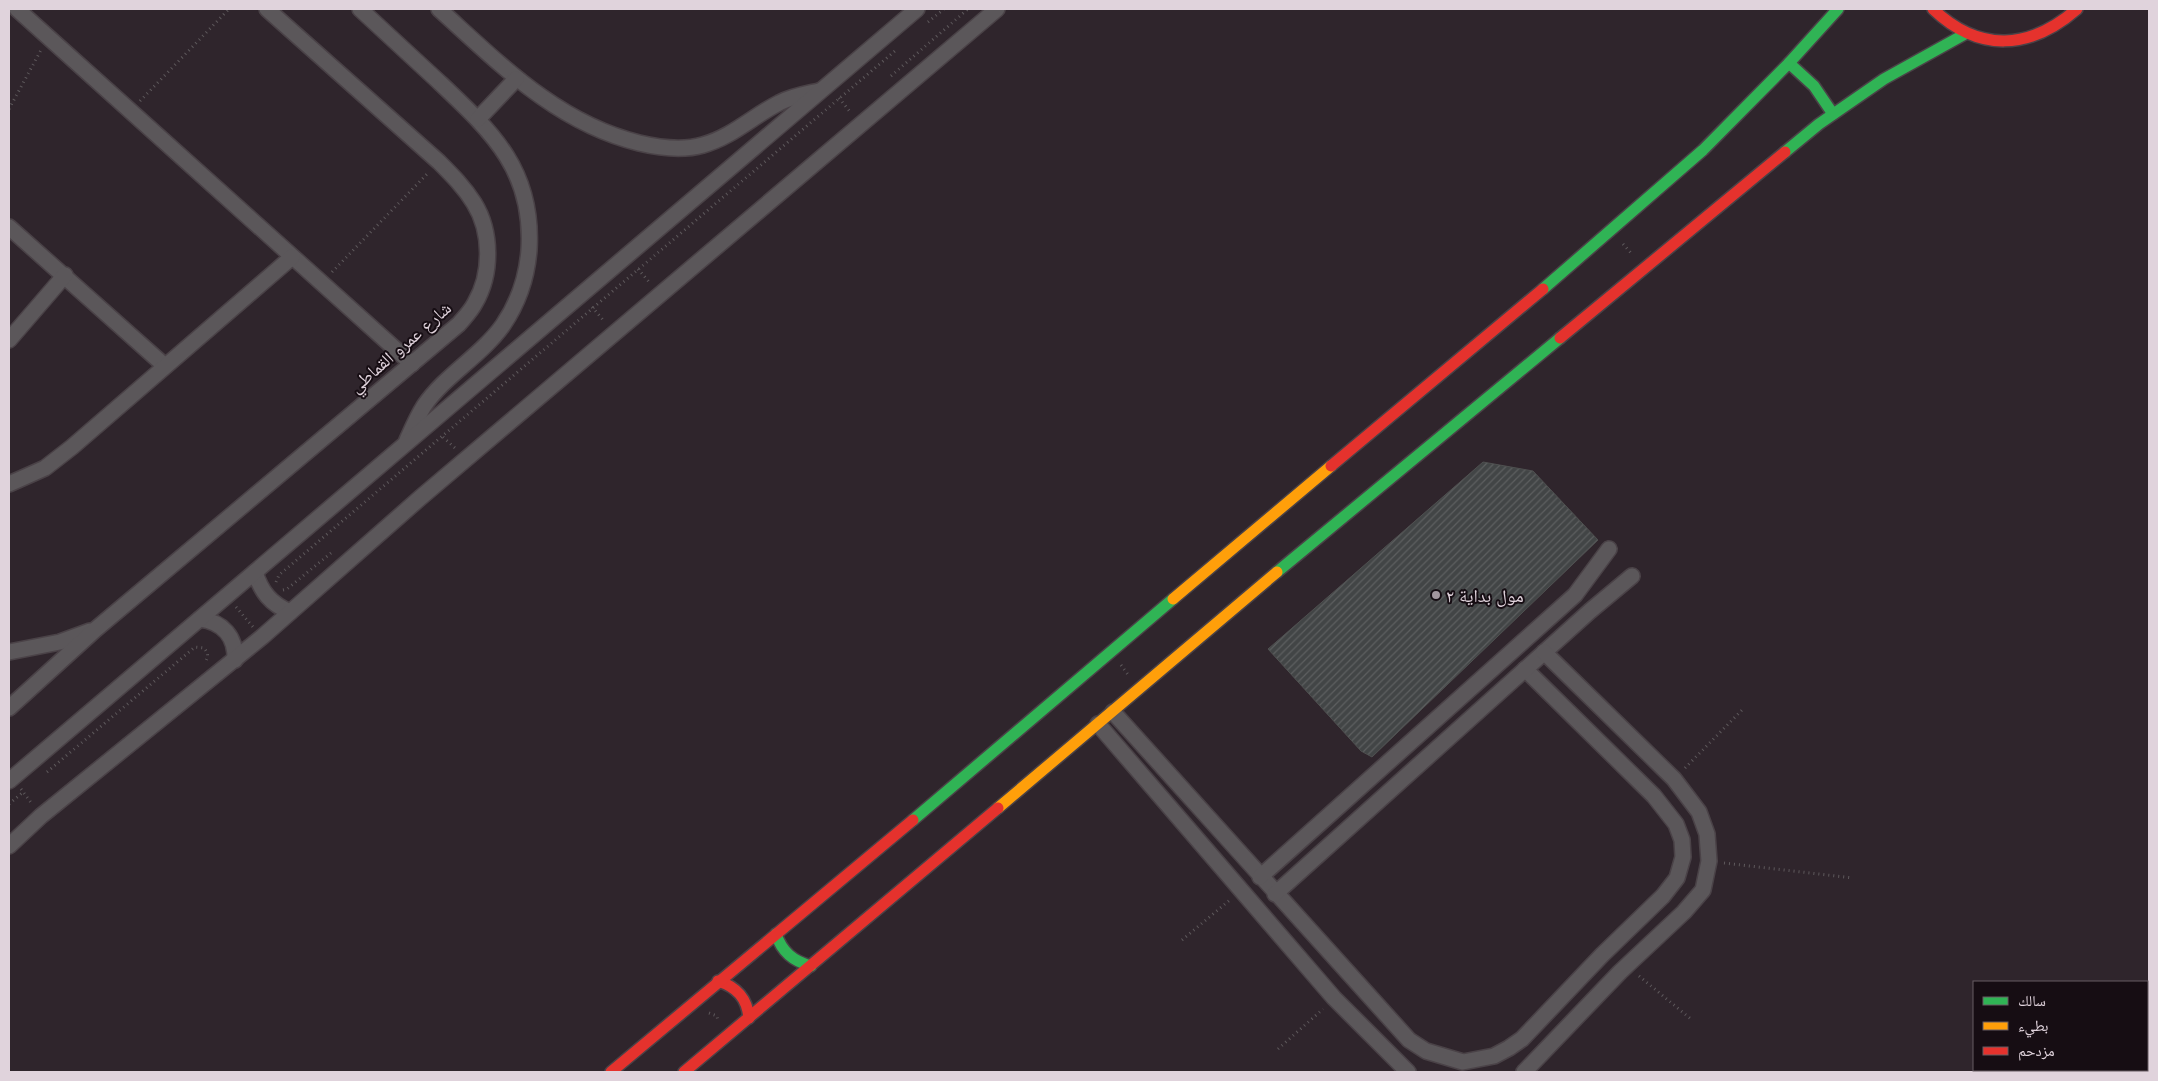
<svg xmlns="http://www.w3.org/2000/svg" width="2158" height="1081" font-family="Inter,'Noto Naskh Arabic',sans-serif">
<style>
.building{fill:url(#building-hatch);stroke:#4f5050}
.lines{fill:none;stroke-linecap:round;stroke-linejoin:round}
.street-casing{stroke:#4a4247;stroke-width:18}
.fast-casing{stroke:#4a4247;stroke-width:14}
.slow-casing{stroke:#4a4247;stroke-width:14}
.jam-casing{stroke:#4a4247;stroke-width:14}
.path{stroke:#5e595c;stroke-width:3;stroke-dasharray:1 4;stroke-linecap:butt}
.street{stroke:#5b575a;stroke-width:15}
.fast{stroke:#30b455;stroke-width:11}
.slow{stroke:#ff9f0a;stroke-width:11}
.jam{stroke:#e5322d;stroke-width:11}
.poi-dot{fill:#a2969e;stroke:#160d13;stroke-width:2}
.labels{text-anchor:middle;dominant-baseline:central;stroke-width:4;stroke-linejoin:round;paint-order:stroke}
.street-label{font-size:18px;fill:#e0d3dc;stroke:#160d13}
.poi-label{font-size:18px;fill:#e0d3dc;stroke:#160d13;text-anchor:start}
</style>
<defs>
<pattern id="building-hatch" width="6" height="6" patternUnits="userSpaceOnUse" patternTransform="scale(1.25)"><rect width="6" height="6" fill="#424546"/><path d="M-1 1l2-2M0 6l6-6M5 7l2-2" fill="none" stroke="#5d5f60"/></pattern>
</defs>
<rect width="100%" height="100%" fill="#2f252c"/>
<path class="building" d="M1483,462L1533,471L1598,540L1372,757L1361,751L1268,649Z"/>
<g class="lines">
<g class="street-casing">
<g id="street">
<path d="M17,9L412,364"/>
<path d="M360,9C386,33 412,57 438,81C492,132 534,170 529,250C527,276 518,303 503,325C481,356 445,375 424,406C417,417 412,429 407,440"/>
<path d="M439,9C500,64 557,123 639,143C660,148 682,151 703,145C732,137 753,116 779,103C792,96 806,94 819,91"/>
<path d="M478,119L516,79"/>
<path d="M9,227L165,366"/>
<path d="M9,340L65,275"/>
<path d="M9,484L45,468L72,447L292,257"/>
<path d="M255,572C261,592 271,604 290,612"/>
<path d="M200,619C223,622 236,637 235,660"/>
<path d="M9,652L60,642L90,631"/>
<path d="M9,708L96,629L459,324C464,318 471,311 475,303C492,274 492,232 474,203C464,187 452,175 439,162L267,9"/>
<path d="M1113,712L1409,1040L1426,1051L1463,1062L1494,1056L1509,1048L1522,1039L1602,955L1663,896L1677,878L1683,857L1682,840L1676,824L1654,796L1525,669"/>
<path d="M1098,724L1334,998L1408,1072"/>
<path d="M9,781L917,9"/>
<path d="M9,846L41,816L262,637L420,498L997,9"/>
<path d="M1260,877L1575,595L1609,549"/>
<path d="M1275,894L1590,611L1632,576"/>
<path d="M1524,1072L1620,972L1684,912L1703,890L1709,861L1707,834L1699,812L1674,779L1544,652"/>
</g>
</g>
<g class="fast-casing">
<g id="fast">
<path d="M1789,63L1814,86L1833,114"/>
<path d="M1785,152L1819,124L1884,79L1965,34"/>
<path d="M1543,289L1703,150L1789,63L1838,9"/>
<path d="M1277,572L1560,338"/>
<path d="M913,820L1173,599"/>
<path d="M776,934C782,952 793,961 811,966"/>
</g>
</g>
<g class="slow-casing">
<g id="slow">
<path d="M1173,599L1331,466"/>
<path d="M998,808L1277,572"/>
</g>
</g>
<g class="jam-casing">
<g id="jam">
<path d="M1933,9C1979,53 2030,50 2077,9"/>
<path d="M1560,338L1785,152"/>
<path d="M1331,466L1543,289"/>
<path d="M718,981C737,987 747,998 749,1018"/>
<path d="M611,1072L913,820"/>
<path d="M684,1072L998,808"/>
</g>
</g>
<g class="path">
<path d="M928,22L944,9"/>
<path d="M891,76L968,9"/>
<path d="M839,98L851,113"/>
<path d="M140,101L229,9"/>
<path d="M9,109L41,50"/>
<path d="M1623,244L1632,254"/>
<path d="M638,269L650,283"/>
<path d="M332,272L428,173"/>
<path d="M592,307L604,321"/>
<path d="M443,437L455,448"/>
<path d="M276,582L279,575L895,51"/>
<path d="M283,590L287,589L331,553"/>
<path d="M236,607L253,627"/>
<path d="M1121,665L1129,676"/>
<path d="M1685,768L1742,710"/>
<path d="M47,772L195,647L204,648C208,653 209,656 205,662"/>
<path d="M21,789L32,804"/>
<path d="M9,804L22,793"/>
<path d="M1724,863L1853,878"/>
<path d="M1182,940L1231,899"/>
<path d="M1639,976L1692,1020"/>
<path d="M709,1013L717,1016L718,1021"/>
<path d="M1278,1049L1323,1009"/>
</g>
<use href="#street" class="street"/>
<use href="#fast" class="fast"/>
<use href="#slow" class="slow"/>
<use href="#jam" class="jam"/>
</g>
<circle class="poi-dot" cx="1436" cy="595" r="5"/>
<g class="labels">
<g class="street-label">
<text transform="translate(400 347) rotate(-41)">شارع عمرو القماطي</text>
</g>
<g class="poi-label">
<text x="1446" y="595">مول بداية ۲</text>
</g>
</g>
<rect width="2158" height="1081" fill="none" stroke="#e0d3dc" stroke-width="20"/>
<rect x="1973" y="981" width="175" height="90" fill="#160d13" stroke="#675c63"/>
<rect x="1983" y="997" width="25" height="8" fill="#30b455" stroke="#675c63"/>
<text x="2018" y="1006" font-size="15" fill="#e0d3dc">سالك</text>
<rect x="1983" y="1022" width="25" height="8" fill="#ff9f0a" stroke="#675c63"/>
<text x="2018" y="1031" font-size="15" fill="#e0d3dc">بطيء</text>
<rect x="1983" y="1047" width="25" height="8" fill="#e5322d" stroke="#675c63"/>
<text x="2018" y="1056" font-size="15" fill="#e0d3dc">مزدحم</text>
</svg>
